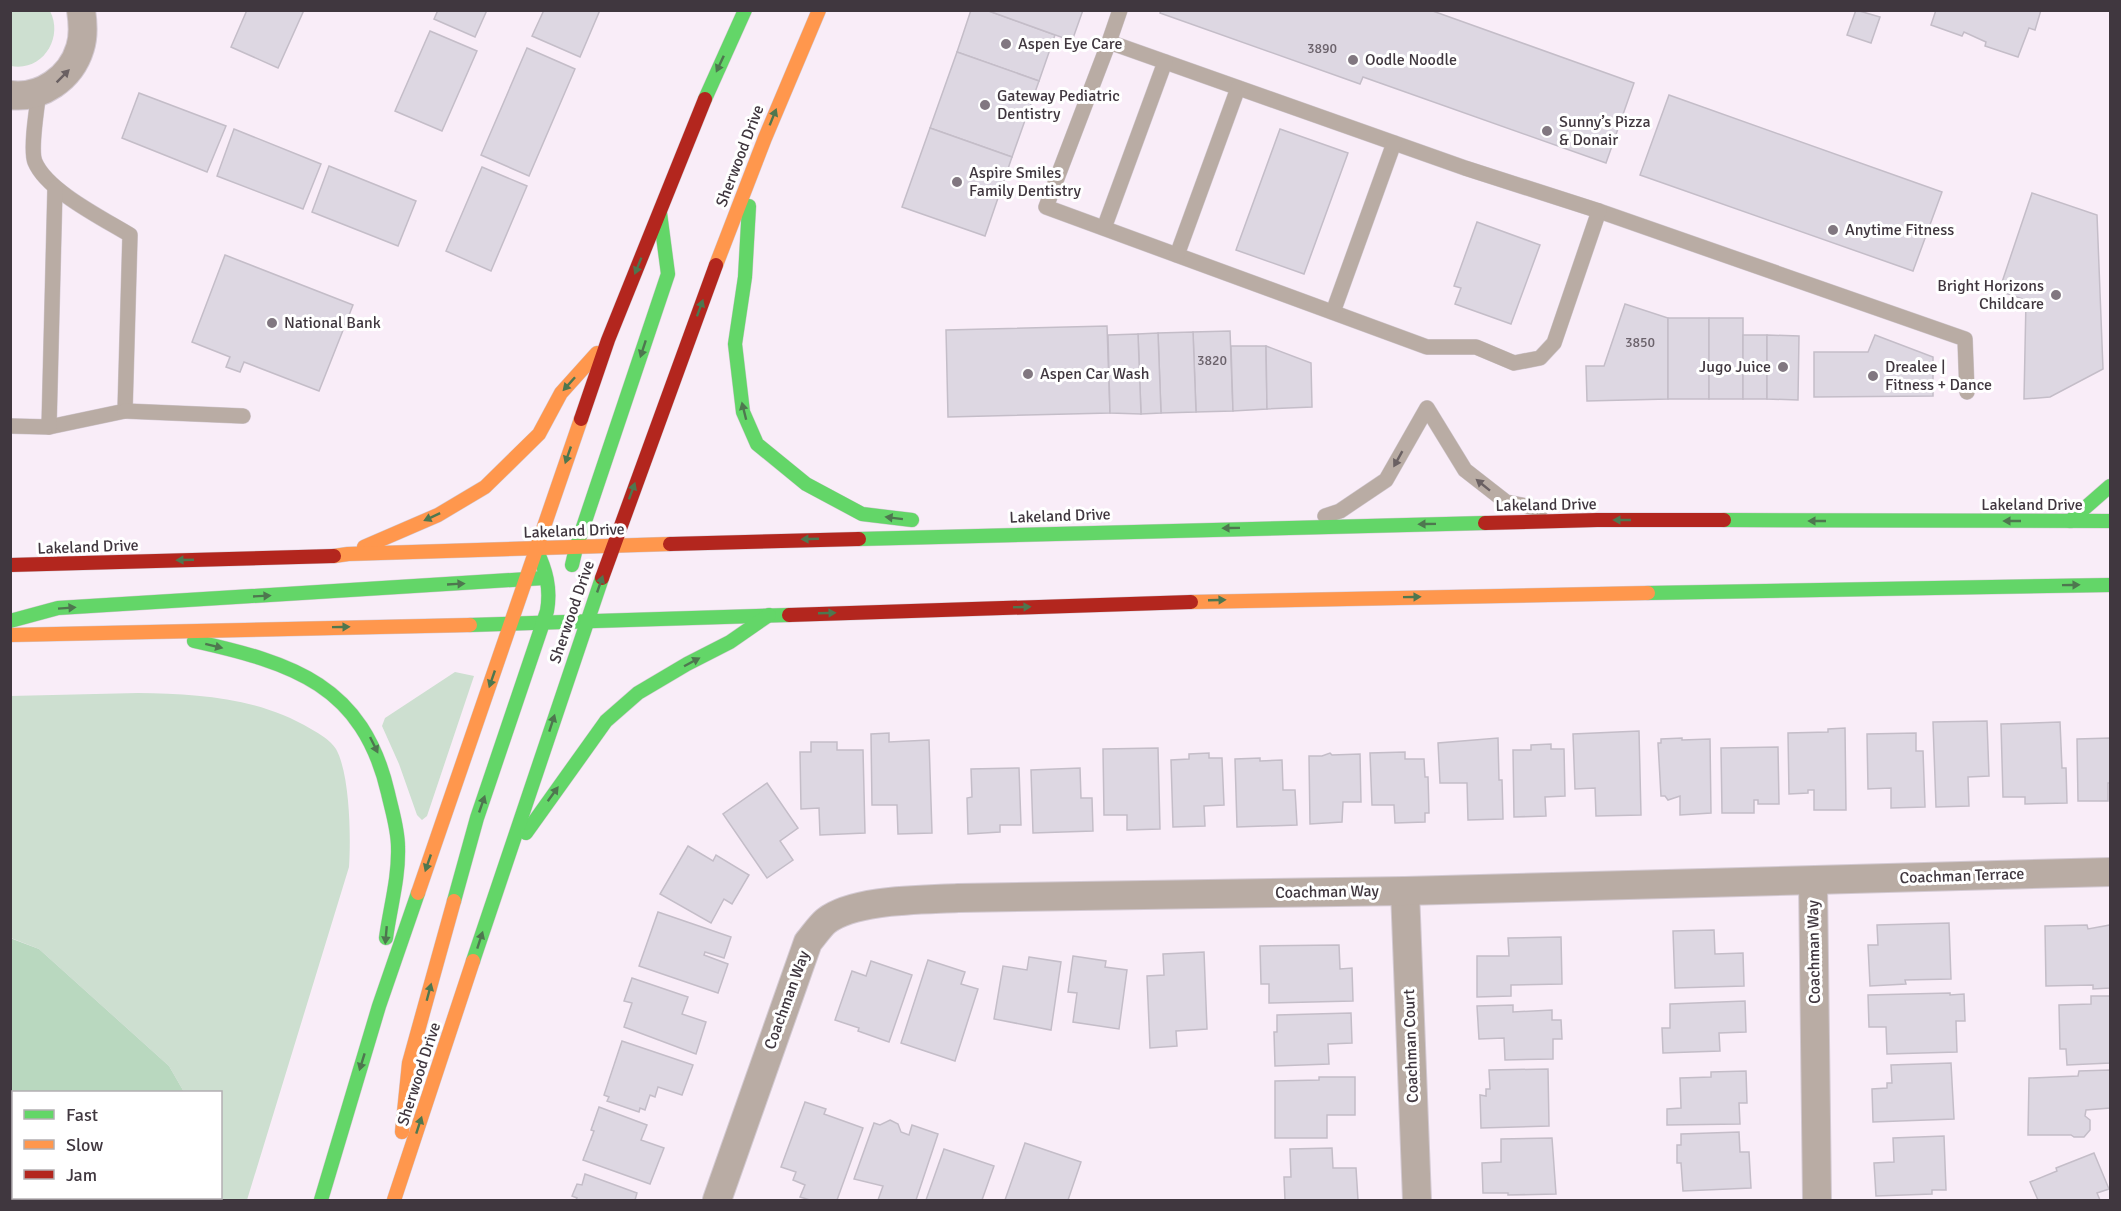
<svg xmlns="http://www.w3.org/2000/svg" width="2121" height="1211" font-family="Signika,sans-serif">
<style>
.green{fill:#cddfd0}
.forest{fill:#b9d8bf}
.building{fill:#ddd7e2;stroke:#c4bdc8;stroke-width:1.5}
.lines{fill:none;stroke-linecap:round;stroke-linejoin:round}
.lane-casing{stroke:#d3c9d2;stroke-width:16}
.street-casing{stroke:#d3c9d2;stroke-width:30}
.fast-casing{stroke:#d3c9d2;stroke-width:15}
.slow-casing{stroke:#d3c9d2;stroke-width:15}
.jam-casing{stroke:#d3c9d2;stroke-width:15}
.lane{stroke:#b9aca4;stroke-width:15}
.street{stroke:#b9aca4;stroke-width:28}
.fast{stroke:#63d668;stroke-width:14}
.slow{stroke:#ff974d;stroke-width:14}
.jam{stroke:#b3261e;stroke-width:14}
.oneway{fill:#4e774f}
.oneway2{fill:#6a6062}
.poi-dot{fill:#817780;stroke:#fff;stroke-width:2}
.labels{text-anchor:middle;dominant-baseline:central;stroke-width:6;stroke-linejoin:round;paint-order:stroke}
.number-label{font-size:14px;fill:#6b626b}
.poi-label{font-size:16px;fill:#40373f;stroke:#fff;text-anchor:start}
.street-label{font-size:16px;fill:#40373f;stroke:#fff}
</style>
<rect width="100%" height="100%" fill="#f9edf8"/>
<g class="green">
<path d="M10,11H50C64,38 42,72 11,66Z"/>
<path d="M455,672L474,676L427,816L422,820L417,815L399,764L382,726L385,718Z"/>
<path d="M138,693C197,694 258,697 311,729C320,734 330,740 336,749C350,774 351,838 349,867L247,1200H183L184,1198H220V1092H184L169,1066L39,949L11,938L10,696Z"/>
</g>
<path class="forest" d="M10,938L39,949L169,1066L184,1092H14V1198H184L183,1200H11Z"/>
<g class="building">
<path d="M247,10H304L278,68L231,47Z"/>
<path d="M438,10H487L475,37L434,19Z"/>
<path d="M544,10H600L580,57L532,36Z"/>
<path d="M971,10H986L1055,35L1039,81L957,52Z"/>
<path d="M986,10H1083L1072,41Z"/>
<path d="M1161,10H1430L1634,83L1606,163L1363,77L1360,84L1160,13Z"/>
<path d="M1856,10L1880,17L1871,43L1847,35Z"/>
<path d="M1936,10H2041L2035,30L2029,28L2018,57L1985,46L1986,42L1964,32L1962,36L1931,25Z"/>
<path d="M430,31L477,51L442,131L395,111Z"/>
<path d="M527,48L575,69L529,176L481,155Z"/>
<path d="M957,52L1039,81L1012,157L930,128Z"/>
<path d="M139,93L226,126L207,172L122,138Z"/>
<path d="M1669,95L1942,192L1913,271L1640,175Z"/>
<path d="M930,128L1012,157L985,236L902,207Z"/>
<path d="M234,129L321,164L303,209L217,176Z"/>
<path d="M1280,129L1348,153L1304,274L1236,250Z"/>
<path d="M329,166L416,201L398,246L312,212Z"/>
<path d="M482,167L527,186L491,271L446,251Z"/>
<path d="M2032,193L2097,215L2103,369L2050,397L2024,399L2026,300L1999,291Z"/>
<path d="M1477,222L1540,245L1511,324L1455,304L1461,288L1454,286Z"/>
<path d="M225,255L353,305L319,391L244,362L240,372L226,367L230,357L192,342Z"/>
<path d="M1625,304L1668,318V399L1587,401L1586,366H1604Z"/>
<rect x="1668" y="318" width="41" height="81"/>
<rect x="1709" y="318" width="34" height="81"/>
<path d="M1107,326L1110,413L948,417L946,330Z"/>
<path d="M1230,331L1233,411L1196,412L1193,332Z"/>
<path d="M1193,332L1196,412L1161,413L1158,333Z"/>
<path d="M1158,333L1161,413L1141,414L1138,334Z"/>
<path d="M1138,334L1141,414L1110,413L1108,335Z"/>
<rect x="1743" y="335" width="24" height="64"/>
<path d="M1767,335L1799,336L1798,400L1767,399Z"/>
<path d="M1875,335L1933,357V396L1814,397V352H1868Z"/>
<path d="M1231,346H1266L1267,409L1233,411Z"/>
<path d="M1266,346L1311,363L1312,407L1267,409Z"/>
<path d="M1987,721L1989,776L1968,777L1969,806L1936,807L1933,722Z"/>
<path d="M2060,722L2062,768H2066L2067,803L2025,804V797H2003L2001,724Z"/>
<path d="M1845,728L1846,810H1814V790H1808V793L1789,794L1788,733L1828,732V729Z"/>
<path d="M1639,731L1641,815L1596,816L1595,788L1575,789L1573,734Z"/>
<path d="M889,733V742L929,740L932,833L898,834L897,805H872L871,734Z"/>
<path d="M1916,733V751H1923L1925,807L1891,808V788L1868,789L1867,734Z"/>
<path d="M1498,738L1499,780H1502L1503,819L1468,820L1467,783H1440L1438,743Z"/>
<path d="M1682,738V740L1710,739L1711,813L1680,815V796L1668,800L1665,796H1661L1658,743H1661V739Z"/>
<path d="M2110,738V783H2108V801H2078L2077,739Z"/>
<path d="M811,742H837V750H863L865,833L820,835L819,808L801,809L800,752H811Z"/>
<path d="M1551,744V749H1564L1565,796L1545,797L1546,816L1514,817L1513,750H1531V745Z"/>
<path d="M1778,747L1779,804H1758V800H1754V813H1722L1721,748Z"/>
<path d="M1158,748L1160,829L1127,830V815H1104L1103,749Z"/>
<path d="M1405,752V759H1424L1425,777H1428L1429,813H1425V822L1395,823L1394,805H1372L1370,753Z"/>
<path d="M1209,753V758H1222L1224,805L1204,806L1205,826L1173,827L1171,760L1189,759V754Z"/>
<path d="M1330,753L1332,755L1360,754L1361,802H1343L1342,822L1310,824L1309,756H1322Z"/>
<path d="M1260,758V761L1282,760L1283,790H1295L1297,825L1237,827L1235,759Z"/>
<path d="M1019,768L1021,825H1000V832L968,834L967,798L972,797L971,769Z"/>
<path d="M1080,768L1081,798H1092L1093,831L1033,833L1031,770Z"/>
<path d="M767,783L798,828L780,841L793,860L767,878L723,814Z"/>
<path d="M688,846L713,861L716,855L749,875L732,904L724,899L711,923L660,894Z"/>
<path d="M658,912L731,937L724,958L705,952L704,955L728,964L718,993L639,966Z"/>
<path d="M1949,923L1951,979L1905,980L1906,984L1870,986L1868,945H1878L1877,925Z"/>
<path d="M2087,925L2088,929L2110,925V988L2093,989V985L2046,986L2045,926Z"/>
<path d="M1714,930L1715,954L1743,953L1744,986L1675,988L1673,931Z"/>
<path d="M1561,937L1562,984L1511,985V996L1477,997V956H1509L1508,938Z"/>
<path d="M1339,945L1340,969L1352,968L1353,1001L1269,1003V984H1261L1260,946Z"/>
<path d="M1204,952L1207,1029L1176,1031L1177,1046L1150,1048L1147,976L1164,975L1163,954Z"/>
<path d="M1073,956L1106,961L1105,967L1127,970L1119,1029L1073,1022L1077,993L1068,992Z"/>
<path d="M1029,957L1061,962L1051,1030L994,1019L1003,966L1027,970Z"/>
<path d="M928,960L965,972L961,984L978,989L955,1061L901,1043Z"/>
<path d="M871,961L912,975L889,1042L858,1031L859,1028L835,1020L852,971L866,976Z"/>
<path d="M632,978L688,997L682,1014L706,1022L696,1054L624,1027L632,1003L624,1001Z"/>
<path d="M1950,993V995L1964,994L1965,1021H1956L1957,1052L1887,1054L1886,1027H1869L1868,995Z"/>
<path d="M2091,996H2110V1063L2067,1065L2066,1049H2060L2059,1005L2091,1004Z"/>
<path d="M1745,1001L1746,1032L1719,1033L1720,1051L1663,1053L1662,1028H1670V1004Z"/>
<path d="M1513,1005V1012L1552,1010V1020H1561L1562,1039H1553V1059L1505,1060L1504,1038L1479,1039L1477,1006Z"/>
<path d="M1351,1013L1352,1043L1328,1044L1329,1064L1275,1066L1274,1032H1277V1015Z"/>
<path d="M622,1041L693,1065L682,1095L658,1087L655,1097L650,1095L645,1110L640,1108L639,1112L607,1101L609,1097L604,1095Z"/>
<path d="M1951,1063L1954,1119L1873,1122L1872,1089L1887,1088V1083H1892L1891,1065Z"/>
<path d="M1548,1069L1549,1126L1481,1128L1480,1095L1486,1096V1089H1490L1489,1070Z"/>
<path d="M2110,1070V1108L2086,1110L2085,1116L2090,1120V1130L2084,1137H2074L2071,1135H2028L2029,1078L2078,1076L2079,1071Z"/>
<path d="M1746,1071L1747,1103H1739L1740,1124L1667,1125V1109L1681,1108L1680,1078L1711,1077V1072Z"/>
<path d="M1319,1077H1355V1115H1327V1138H1275V1081L1319,1080Z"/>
<path d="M805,1102L826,1109L824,1114L863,1128L837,1200H810L800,1197L805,1185L793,1180L796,1172L781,1167Z"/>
<path d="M599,1107L647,1125L641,1140L664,1148L650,1184L583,1160L594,1131L591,1130Z"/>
<path d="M890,1120L898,1124L901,1132L909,1135L912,1125L938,1134L916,1200H878L883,1186L854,1179L874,1123L880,1125Z"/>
<path d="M1739,1132L1740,1152H1749L1751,1188L1683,1191L1681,1163H1677V1145H1681V1134Z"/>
<path d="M1944,1136L1946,1190H1932V1194L1876,1196L1874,1163L1894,1162L1893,1138Z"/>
<path d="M1552,1138L1556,1194L1508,1195V1193H1483L1482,1163L1501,1162V1139Z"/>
<path d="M1025,1143L1081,1162L1068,1200H1005Z"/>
<path d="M1332,1148L1333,1168H1356L1358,1200H1285L1284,1177H1291L1290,1149Z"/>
<path d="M944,1149L994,1166L982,1200H926Z"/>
<path d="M2094,1153L2109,1189L2097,1193L2100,1200H2038L2030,1182L2057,1171L2056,1168Z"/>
<path d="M585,1174L637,1193L635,1200H576L577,1198L572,1196L577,1184L582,1185Z"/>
</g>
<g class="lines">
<g class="lane-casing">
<g id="lane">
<path d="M1120,10L1109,42L1465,168L1599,211L1965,339L1967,392"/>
<path d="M1109,42L1046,207L1427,347H1476L1514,363L1540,358L1554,343L1599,211"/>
<path d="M39,92C37,107 30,150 35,162C47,191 104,219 130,235L125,411L49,427"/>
<path d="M1104,228L1165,62"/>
<path d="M1177,255L1238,88"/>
<path d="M1333,312L1394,143"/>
<path d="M125,411L243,416"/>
<path d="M10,426L49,427L55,188"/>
<path d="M1325,516L1340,511L1386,480L1427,408L1465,470L1506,502L1541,509"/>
</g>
</g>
<g class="street-casing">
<g id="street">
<path d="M10,95C41,99 71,78 80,48C84,36 83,23 81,10"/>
<path d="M1813,881L1817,1200"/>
<path d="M1405,891L1417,1200"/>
<path d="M717,1200L808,942C814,935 820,926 826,921C854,899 923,900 958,898L1405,891L2110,872"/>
</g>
</g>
<g class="fast-casing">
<g id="fast">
<path d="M705,99L745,10"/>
<path d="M749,206L745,277L735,344L743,412L757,444L806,484L862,514L912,520"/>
<path d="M1724,520L2110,521"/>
<path d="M2070,521L2110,486"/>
<path d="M859,539L1485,523"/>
<path d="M572,565L576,548L668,274L660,213"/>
<path d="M1648,593L2110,585"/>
<path d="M10,621L58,608L544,578"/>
<path d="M470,625L789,615"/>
<path d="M194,641C293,663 363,685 388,793C392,811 398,829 398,847C399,878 390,908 386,938"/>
<path d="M526,833L606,721L638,693L687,664L730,642L769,615"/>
<path d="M454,901L477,818L547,611C551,588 546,570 536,549"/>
<path d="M473,961L602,578"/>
<path d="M321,1200L379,1006L418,893"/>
</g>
</g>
<g class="slow-casing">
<g id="slow">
<path d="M716,265L765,138L819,10"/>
<path d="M364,547L438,515L485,487L539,434L561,393L597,353"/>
<path d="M334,556L348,554L670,544"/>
<path d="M1191,602L1648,593"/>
<path d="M10,635L470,625"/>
<path d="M418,893L581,419"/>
<path d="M402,1132L409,1063L454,901"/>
<path d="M394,1200L473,961"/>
</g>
</g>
<g class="jam-casing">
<g id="jam">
<path d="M581,419L608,340L705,99"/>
<path d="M1485,523L1597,520H1724"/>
<path d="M670,544L859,539"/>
<path d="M10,565L334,556"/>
<path d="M602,578L716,265"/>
<path d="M789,615L1191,602"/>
</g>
</g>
<use href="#lane" class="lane"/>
<use href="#street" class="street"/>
<use href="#fast" class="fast"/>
<use href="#slow" class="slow"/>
<use href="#jam" class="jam"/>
</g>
<defs><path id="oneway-solid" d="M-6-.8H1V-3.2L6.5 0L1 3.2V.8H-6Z" transform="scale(1.5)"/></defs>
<g class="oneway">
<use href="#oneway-solid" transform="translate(720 64) rotate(115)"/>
<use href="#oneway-solid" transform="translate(773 117) rotate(-68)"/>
<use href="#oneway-solid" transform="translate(638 266) rotate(112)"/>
<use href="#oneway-solid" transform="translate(700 308) rotate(-70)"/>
<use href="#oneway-solid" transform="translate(643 349) rotate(108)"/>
<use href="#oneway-solid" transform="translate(569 384) rotate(132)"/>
<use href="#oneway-solid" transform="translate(744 411) rotate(-104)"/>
<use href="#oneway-solid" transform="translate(568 455) rotate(109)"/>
<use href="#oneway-solid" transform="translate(632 491) rotate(-70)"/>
<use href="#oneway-solid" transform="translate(432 517) rotate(155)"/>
<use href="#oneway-solid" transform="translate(894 518) rotate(-173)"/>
<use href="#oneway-solid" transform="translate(1622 520) rotate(-180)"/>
<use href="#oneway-solid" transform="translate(1817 521) rotate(-180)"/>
<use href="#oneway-solid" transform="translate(2012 521) rotate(-180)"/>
<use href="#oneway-solid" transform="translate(1427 524) rotate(179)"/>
<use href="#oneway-solid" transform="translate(1231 528) rotate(179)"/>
<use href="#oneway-solid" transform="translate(810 539) rotate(178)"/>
<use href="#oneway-solid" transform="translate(185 560) rotate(178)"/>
<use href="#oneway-solid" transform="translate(456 584) rotate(-3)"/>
<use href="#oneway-solid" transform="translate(600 584) rotate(-71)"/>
<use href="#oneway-solid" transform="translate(2071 585) rotate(-1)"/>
<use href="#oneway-solid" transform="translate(262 596) rotate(-3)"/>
<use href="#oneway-solid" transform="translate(1412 597) rotate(-1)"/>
<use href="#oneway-solid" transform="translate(1217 600) rotate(-2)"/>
<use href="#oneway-solid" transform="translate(1022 607) rotate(-2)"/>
<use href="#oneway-solid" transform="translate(67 608) rotate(-4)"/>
<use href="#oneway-solid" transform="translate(827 613) rotate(-2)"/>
<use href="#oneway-solid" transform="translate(341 627) rotate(-1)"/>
<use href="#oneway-solid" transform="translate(214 646) rotate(14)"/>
<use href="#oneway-solid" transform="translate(692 662) rotate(-28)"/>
<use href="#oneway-solid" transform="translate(492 679) rotate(109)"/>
<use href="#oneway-solid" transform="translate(552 723) rotate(-72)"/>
<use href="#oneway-solid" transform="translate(374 745) rotate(64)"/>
<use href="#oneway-solid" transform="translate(553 794) rotate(-54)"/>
<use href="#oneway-solid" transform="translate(482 804) rotate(-71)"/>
<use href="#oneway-solid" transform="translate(428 863) rotate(109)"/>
<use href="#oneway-solid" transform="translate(386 935) rotate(95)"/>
<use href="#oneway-solid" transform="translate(480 940) rotate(-72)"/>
<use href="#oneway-solid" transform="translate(429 992) rotate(-75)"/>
<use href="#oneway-solid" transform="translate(362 1062) rotate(107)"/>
<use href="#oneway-solid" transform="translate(419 1125) rotate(-72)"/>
</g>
<g class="oneway2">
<use href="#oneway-solid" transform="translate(63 76) rotate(-45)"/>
<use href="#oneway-solid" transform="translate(1398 459) rotate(119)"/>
<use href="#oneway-solid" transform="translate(1483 485) rotate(-141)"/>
</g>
<g class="poi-dot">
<circle cx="1006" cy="44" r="6"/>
<circle cx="1353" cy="60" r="6"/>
<circle cx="985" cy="105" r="6"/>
<circle cx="1547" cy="131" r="6"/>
<circle cx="957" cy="182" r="6"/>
<circle cx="1833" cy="230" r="6"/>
<circle cx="2056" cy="295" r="6"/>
<circle cx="272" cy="323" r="6"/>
<circle cx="1783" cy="367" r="6"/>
<circle cx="1028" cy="374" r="6"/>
<circle cx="1873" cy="376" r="6"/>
</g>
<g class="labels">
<g class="number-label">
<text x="1322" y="48">3890</text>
<text x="1640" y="342">3850</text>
<text x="1212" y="360">3820</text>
</g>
<g class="poi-label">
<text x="1018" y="44">Aspen Eye Care</text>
<text x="1365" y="60">Oodle Noodle</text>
<text x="997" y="96">Gateway Pediatric<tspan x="997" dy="18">Dentistry</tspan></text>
<text x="1559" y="122">Sunny’s Pizza<tspan x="1559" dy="18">&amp; Donair</tspan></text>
<text x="969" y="173">Aspire Smiles<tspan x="969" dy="18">Family Dentistry</tspan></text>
<text x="1845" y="230">Anytime Fitness</text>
<text x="2044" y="286" text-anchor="end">Bright Horizons<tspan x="2044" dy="18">Childcare</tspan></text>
<text x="284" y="323">National Bank</text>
<text x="1771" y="367" text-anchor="end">Jugo Juice</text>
<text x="1885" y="367">Drealee |<tspan x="1885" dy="18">Fitness + Dance</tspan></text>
<text x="1040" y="374">Aspen Car Wash</text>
</g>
<g class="street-label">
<text transform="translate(740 156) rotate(-69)">Sherwood Drive</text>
<text transform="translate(1546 505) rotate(-1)">Lakeland Drive</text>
<text x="2032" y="505">Lakeland Drive</text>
<text transform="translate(1060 516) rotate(-2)">Lakeland Drive</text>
<text transform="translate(574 531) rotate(-2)">Lakeland Drive</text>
<text transform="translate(88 547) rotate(-2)">Lakeland Drive</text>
<text transform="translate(572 612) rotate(-71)">Sherwood Drive</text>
<text transform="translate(1962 876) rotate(-2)">Coachman Terrace</text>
<text transform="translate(1327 892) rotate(-1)">Coachman Way</text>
<text transform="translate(1814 952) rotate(-91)">Coachman Way</text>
<text transform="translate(787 1000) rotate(-70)">Coachman Way</text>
<text transform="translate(1411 1046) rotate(-92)">Coachman Court</text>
<text transform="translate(419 1074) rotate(-72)">Sherwood Drive</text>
</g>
</g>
<rect width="2121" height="1211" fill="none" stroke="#40373f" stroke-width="24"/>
<rect x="12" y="1091" width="210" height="108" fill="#ffffff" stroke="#b3afb2" stroke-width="1.5"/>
<rect x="24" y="1110" width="30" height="9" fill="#63d668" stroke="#b3afb2" stroke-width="1.5"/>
<text x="66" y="1121" font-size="18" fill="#40373f">Fast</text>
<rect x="24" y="1140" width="30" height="9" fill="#ff974d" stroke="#b3afb2" stroke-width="1.5"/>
<text x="66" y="1151" font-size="18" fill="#40373f">Slow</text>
<rect x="24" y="1170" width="30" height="9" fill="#b3261e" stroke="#b3afb2" stroke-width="1.5"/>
<text x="66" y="1181" font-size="18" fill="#40373f">Jam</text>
</svg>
